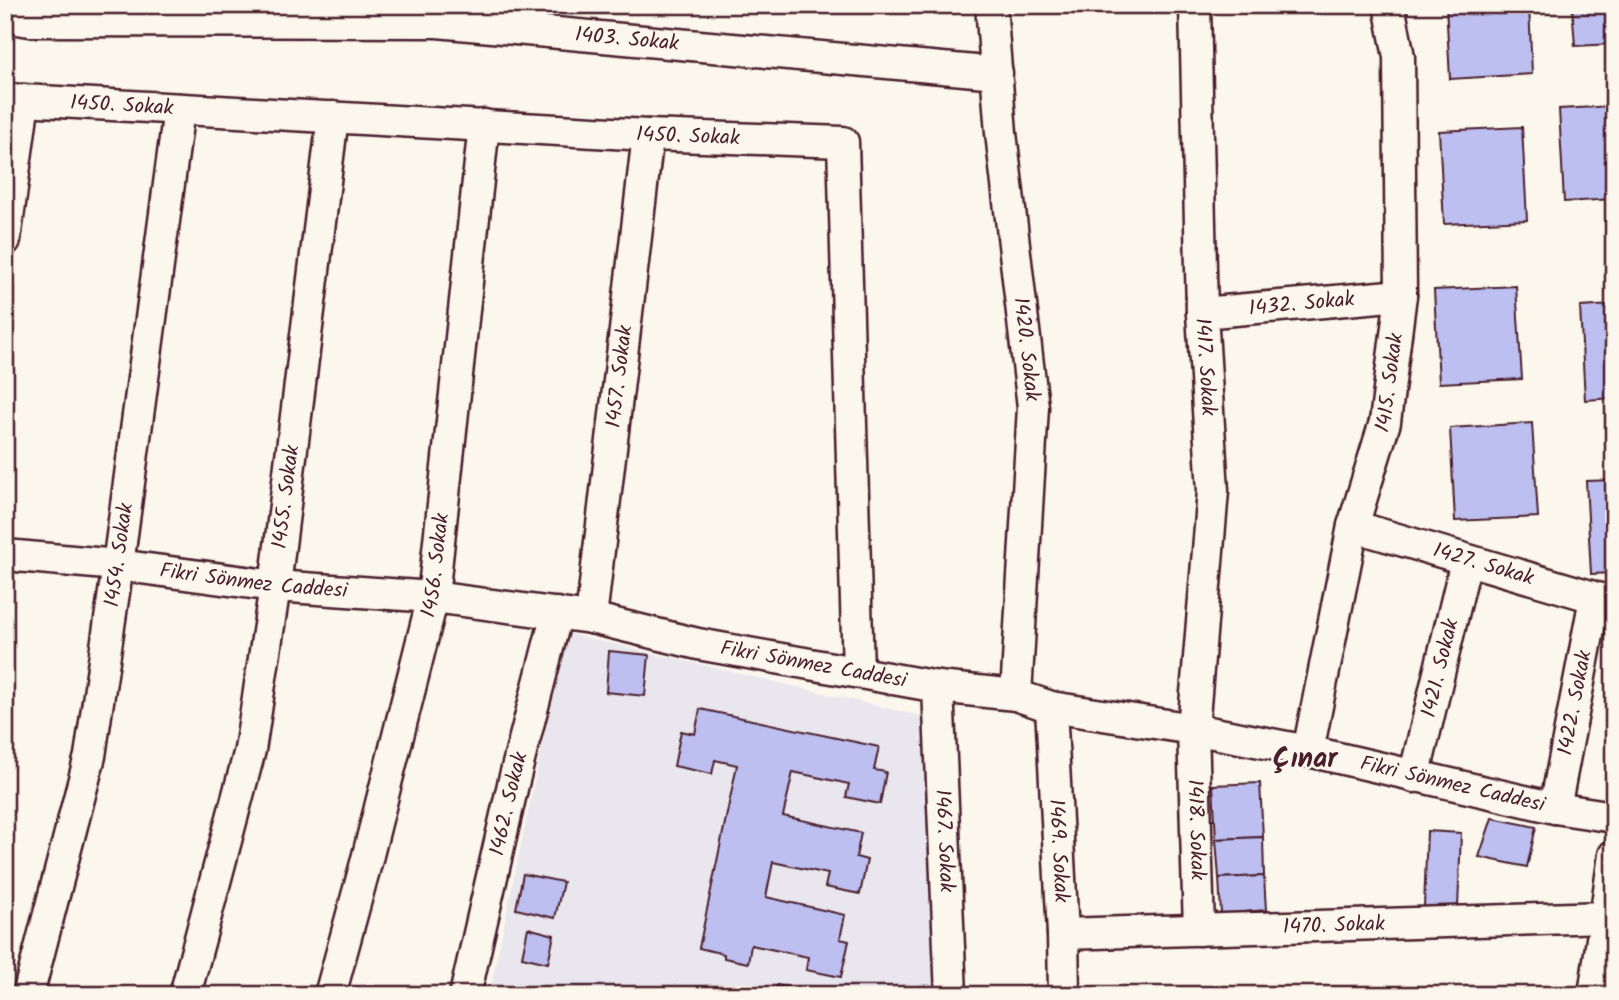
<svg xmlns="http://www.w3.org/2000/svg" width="1619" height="1000" font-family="Kalam,sans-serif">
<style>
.built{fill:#e9e6ee}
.building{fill:#bebff1;stroke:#4a1f2b;stroke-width:2}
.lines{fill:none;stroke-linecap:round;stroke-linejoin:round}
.minor-casing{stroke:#4a1f2b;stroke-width:35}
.minor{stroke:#fbf7ec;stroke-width:30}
.labels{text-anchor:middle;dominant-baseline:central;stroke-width:5;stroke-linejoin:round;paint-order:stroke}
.street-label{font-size:21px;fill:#4a1f2b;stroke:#fbf7ec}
.district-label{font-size:28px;font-weight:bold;fill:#4a1f2b;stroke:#fbf7ec}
</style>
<rect width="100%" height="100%" fill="#fbf7ec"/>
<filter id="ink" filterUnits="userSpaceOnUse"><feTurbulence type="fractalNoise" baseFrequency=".0143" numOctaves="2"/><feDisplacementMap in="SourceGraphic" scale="14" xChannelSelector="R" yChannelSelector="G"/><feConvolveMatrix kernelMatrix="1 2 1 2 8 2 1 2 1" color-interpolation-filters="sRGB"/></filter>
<g filter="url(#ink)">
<path class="built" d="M566,633L929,718L938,995H489Z"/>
<g class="building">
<path d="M1446,5H1529L1532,74L1450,79Z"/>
<path d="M1572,5H1614V44L1575,46Z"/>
<path d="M1614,106V199L1564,202L1559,109Z"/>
<path d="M1522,127L1527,220L1444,224L1439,131Z"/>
<path d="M1516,286L1522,379L1439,383L1434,290Z"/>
<path d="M1614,305V398L1585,400L1580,307Z"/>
<path d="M1532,423L1538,517L1455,521L1450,428Z"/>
<path d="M1614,480V573L1591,574L1586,481Z"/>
<path d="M609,651L649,655L645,696L606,692Z"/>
<path d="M700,709L879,747L874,770L886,772L880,804L846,797L849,784L793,772L783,816L861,833L856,857L867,860L860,894L825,887L828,874L773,862L766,897L845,915L840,939L849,941L841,977L806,970L808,957L751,945L748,963L724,958V954L699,948L737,765L715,760L712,774L674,766L681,731L695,734Z"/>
<path d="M1260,783L1263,837L1216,839L1213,785Z"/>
<path d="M1492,818L1536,827L1527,867L1479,857Z"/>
<path d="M1427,831L1461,833L1458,908L1424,907Z"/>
<path d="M1263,837L1264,876L1219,878L1216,839Z"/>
<path d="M523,874L563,882L555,918L516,909Z"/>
<path d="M1264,876L1266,910L1221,914L1219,878Z"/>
<path d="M528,928L554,935L548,963L522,957Z"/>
<path d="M777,985L818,995H775Z"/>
</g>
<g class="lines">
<g class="minor-casing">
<g id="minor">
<path id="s1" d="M991,5L1001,133L1033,407L1016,695"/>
<path id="s2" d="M1195,5L1202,313L1213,491L1193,729L1199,930"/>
<path id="s3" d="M5,17L30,21L437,22L997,73"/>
<path id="s4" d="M5,99L648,135L843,142L858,672"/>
<path d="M5,240L24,100"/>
<path id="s5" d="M1202,313L1401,295"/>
<path id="s6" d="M1353,526L1614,603"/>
<path id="s7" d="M5,555L118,565L275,586L433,597L591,618L698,644L938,687L1016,695L1051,707L1193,729L1308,751L1555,808L1614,817"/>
<path id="s8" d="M591,618L648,135"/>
<path id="s9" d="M938,687L951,995"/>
<path id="s10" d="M1051,707L1063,934L1064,995"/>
<path id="s11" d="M1308,751L1353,526L1385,422L1401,295L1399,57L1389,5"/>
<path id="s12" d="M1414,777L1466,561"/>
<path id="s13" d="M1555,808L1595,598"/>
<path id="s14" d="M1063,934L1605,917"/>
<path id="s15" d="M28,995L90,756L118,565L179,109"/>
<path id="s16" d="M185,995L250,750L275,586L333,117"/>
<path id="s17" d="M330,995L366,863L433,597L484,125"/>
<path id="s18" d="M465,995L514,780L557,613"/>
<path d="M1594,995L1614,855"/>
</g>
</g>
<use href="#minor" class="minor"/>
</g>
</g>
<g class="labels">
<g class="street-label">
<text stroke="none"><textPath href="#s3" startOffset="623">1403. Sokak</textPath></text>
<text stroke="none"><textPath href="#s4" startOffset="117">1450. Sokak</textPath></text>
<text stroke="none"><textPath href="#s4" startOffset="684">1450. Sokak</textPath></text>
<text stroke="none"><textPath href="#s5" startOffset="100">1432. Sokak</textPath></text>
<text stroke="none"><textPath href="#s1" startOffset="346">1420. Sokak</textPath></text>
<text stroke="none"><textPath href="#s2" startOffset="362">1417. Sokak</textPath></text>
<text stroke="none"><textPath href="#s8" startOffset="243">1457. Sokak</textPath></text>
<text stroke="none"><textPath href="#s11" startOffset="378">1415. Sokak</textPath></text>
<text stroke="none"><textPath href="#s16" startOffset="509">1455. Sokak</textPath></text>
<text stroke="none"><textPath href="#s15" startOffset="450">1454. Sokak</textPath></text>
<text stroke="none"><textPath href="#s17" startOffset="443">1456. Sokak</textPath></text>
<text stroke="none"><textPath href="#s6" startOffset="136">1427. Sokak</textPath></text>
<text stroke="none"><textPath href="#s7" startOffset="250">Fikri Sönmez Caddesi</textPath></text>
<text stroke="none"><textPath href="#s7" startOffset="817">Fikri Sönmez Caddesi</textPath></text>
<text stroke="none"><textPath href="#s12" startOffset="112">1421. Sokak</textPath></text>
<text stroke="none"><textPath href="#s13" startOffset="107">1422. Sokak</textPath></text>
<text stroke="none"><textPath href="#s7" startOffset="1468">Fikri Sönmez Caddesi</textPath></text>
<text stroke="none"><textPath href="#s18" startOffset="196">1462. Sokak</textPath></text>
<text stroke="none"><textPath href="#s2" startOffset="826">1418. Sokak</textPath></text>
<text stroke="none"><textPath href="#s9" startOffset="154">1467. Sokak</textPath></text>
<text stroke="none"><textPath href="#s10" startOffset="144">1469. Sokak</textPath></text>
<text stroke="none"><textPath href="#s14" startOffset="271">1470. Sokak</textPath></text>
</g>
<g class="district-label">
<text x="1305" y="759">Çınar</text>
</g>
</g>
<rect width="1619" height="1000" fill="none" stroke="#fbf7ec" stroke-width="28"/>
<rect x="14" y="14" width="1591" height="972" fill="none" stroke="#4a1f2b" stroke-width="2.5" filter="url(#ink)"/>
</svg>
